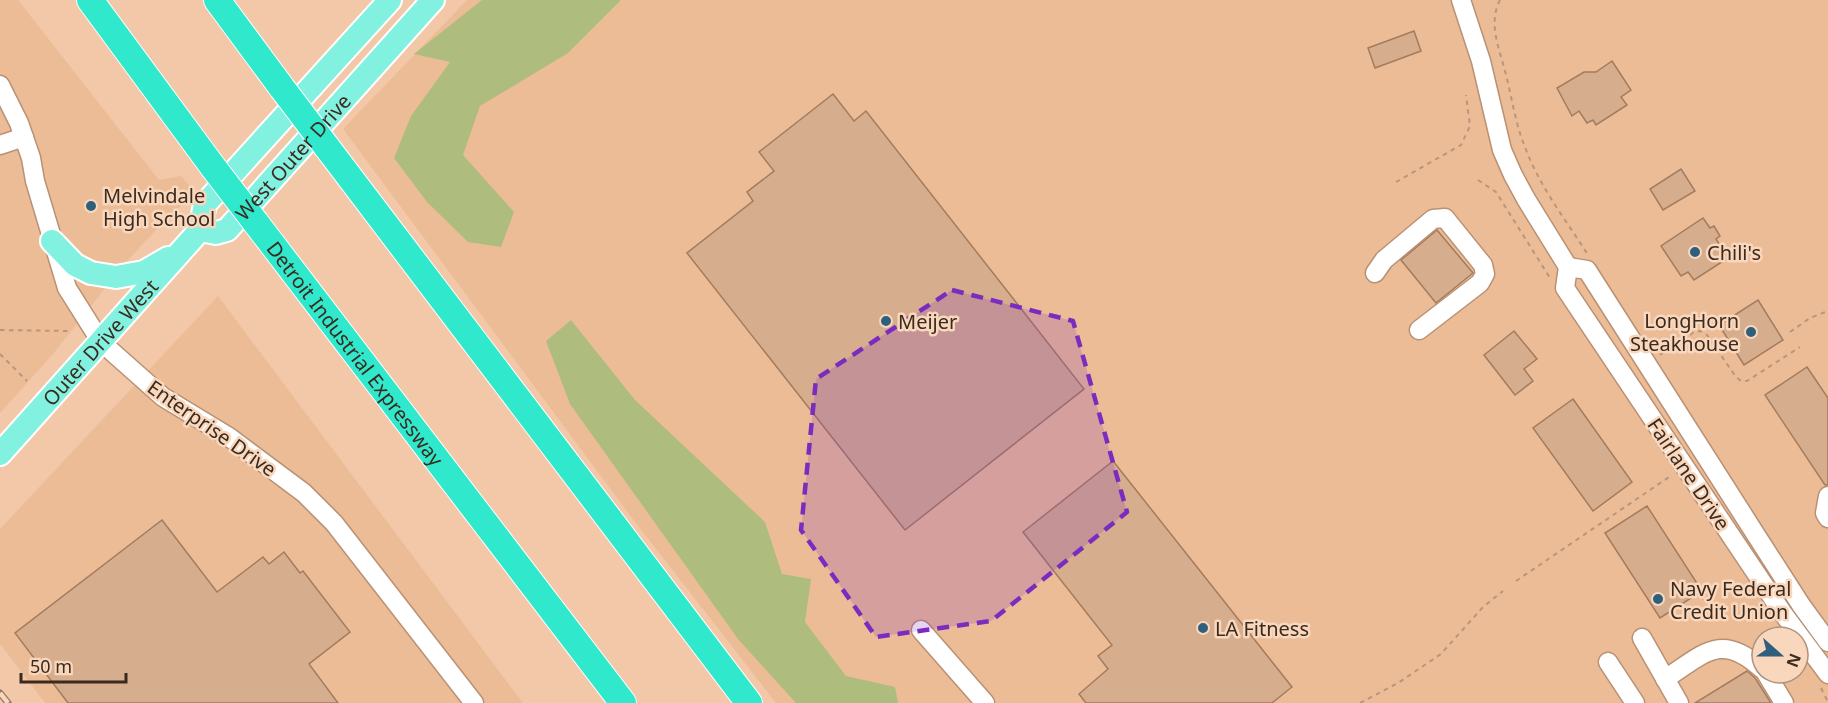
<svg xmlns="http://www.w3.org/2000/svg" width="1828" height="703" font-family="'Noto Sans',sans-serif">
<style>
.built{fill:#ecbc97;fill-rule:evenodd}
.green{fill:#aebd7e}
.building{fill:#d6ad8d;stroke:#a37c5e;stroke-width:1.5}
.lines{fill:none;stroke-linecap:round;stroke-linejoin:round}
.minor-casing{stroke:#b99173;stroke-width:21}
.major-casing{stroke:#fff;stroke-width:26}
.highway-casing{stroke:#fff;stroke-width:28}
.path{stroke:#b8967c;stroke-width:2;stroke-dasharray:4.5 4.5;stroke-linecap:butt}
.minor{stroke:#fff;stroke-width:18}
.major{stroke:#83f1e0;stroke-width:22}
.highway{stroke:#30e8cc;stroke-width:26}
.rail-casing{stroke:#947761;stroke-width:7}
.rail{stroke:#f9d7bd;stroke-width:4.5;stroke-dasharray:14;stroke-linecap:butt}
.highway-bridge-casing{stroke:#fff;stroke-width:28;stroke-linecap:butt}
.highway-bridge{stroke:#30e8cc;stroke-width:26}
.marked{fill:#7b2cbf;fill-opacity:0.2;stroke:#7b2cbf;stroke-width:4.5;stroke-dasharray:12 8;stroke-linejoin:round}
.poi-dot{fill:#2f5f7d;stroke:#f9d7bd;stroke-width:2}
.labels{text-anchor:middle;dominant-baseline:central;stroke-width:5;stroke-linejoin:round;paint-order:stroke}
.street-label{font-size:20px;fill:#3b2a1e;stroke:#f9d7bd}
.poi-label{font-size:20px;fill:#3b2a1e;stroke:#f9d7bd;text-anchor:start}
</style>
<rect width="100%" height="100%" fill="#f2c8a8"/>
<g class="built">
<path d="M0,0H18L159,180L181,176L196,193L187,202L175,210L125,263L53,354L0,413Z"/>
<path d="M467,0H1828V703H776L632,518L343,129ZM1762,637H1798V673H1762Z"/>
<path d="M218,296L523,703H45L0,644V529Z"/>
</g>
<g class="green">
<path d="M482,0H621L568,53L480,106L463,155L514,212L501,247L468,242L427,202L394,158L411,116L450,62L414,54Z"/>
<path d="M571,320L635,400L765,522L782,574L811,579L805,622L846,676L895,687L898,703H796L738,639L570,404L546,341Z"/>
</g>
<g class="building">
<path d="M1414,31L1421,51L1375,68L1368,48Z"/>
<path d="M1612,61L1631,90L1621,97L1627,105L1596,125L1593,120L1587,123L1579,111L1572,116L1557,88L1584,72H1596Z"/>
<path d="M833,94L854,121L866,111L1084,389L905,530L687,253L753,201L747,192L774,171L759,152Z"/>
<path d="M1681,169L1695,191L1663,210L1650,189Z"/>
<path d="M1703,218L1710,228L1714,226L1720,236L1716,239L1728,258L1694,280L1688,272L1681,276L1661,246Z"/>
<path d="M1437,230L1473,273L1436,303L1401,260Z"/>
<path d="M1758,300L1783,340L1744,365L1719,325Z"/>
<path d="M1514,331L1537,359L1524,369L1533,381L1515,395L1484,355Z"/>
<path d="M1807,367L1828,398V485H1825L1765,395Z"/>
<path d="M1573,399L1632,482L1593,511L1533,428Z"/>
<path d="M1113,461L1292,687L1272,703H1086L1079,694L1108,669L1098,656L1112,645L1023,532Z"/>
<path d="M1647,506L1702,591L1660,618L1605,533Z"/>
<path d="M162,520L217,592L263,557L269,564L284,552L300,573L303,571L350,632L309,664L338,703H68L15,633Z"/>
<path d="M1747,671L1755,678L1771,703H1695Z"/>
</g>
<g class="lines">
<g class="minor-casing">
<g id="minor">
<path d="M1461,0L1481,61L1502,150L1513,175L1526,199L1568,267L1565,288L1782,612L1828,674"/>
<path d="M0,85L19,123L31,158L35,181L67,288L101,342L163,397L229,437L304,493L334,523L474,703"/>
<path d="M0,145L24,137"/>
<path d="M1568,267L1587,270L1756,535L1801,605L1828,642"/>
<path d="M1375,273L1384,260L1433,219L1445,218L1483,265L1485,274L1480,283L1419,330"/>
<path d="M1828,496L1825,513L1828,518"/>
<path d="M921,630L985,703"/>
<path d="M1642,638L1679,703"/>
<path d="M1608,662L1635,703"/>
<path d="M1766,673L1784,703"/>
<path d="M1665,679C1704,654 1721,631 1762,669"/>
</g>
</g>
<g class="major-casing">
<g id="major">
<path id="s1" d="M200,230L216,233L227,230L433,0"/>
<path d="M200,230L205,204L390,0"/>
<path d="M52,241L75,265L91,273L116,277L144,272L168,258"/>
<path id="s2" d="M0,454L200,230"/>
</g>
</g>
<g class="highway-casing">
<g id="highway">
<path d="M90,0L213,167"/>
<path d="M217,0L282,88"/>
<path d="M326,146L749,703"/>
<path id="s3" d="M256,223L623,703"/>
</g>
</g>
<g class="path">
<path d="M1500,0C1488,23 1499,48 1505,71C1512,97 1515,123 1525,147C1539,186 1566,220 1588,255"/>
<path d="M1478,180L1496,192L1550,278"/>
<path d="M1396,182L1461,145L1470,126L1466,95"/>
<path d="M0,330L69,331"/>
<path d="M1790,332L1810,318L1828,311"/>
<path d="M0,354L27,381"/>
<path d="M1660,355L1694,332L1701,331L1707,335L1736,377L1741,381H1747L1800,347"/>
<path d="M1516,581L1672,475"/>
<path d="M1821,688L1828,702"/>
<path d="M1360,703L1398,683L1441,654L1483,607L1503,591"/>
</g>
<use href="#minor" class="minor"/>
<use href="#major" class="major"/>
<use href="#highway" class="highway"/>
<g class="rail-casing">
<path id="rail" d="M0,693L8,703"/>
</g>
<use href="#rail" class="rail"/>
<g class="highway-bridge-casing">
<g id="highway-bridge">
<path d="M282,88L326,146"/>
<path d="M213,167L256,223"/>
</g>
</g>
<use href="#highway-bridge" class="highway-bridge"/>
</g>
<path class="marked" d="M952,290L1073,321L1127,512L991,621L876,637L801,530L816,379Z"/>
<g class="poi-dot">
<circle cx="91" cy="206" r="6"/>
<circle cx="1695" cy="252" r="6"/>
<circle cx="886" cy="321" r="6"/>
<circle cx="1751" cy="332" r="6"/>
<circle cx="1658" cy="599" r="6"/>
<circle cx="1203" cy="628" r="6"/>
</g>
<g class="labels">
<g class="street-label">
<text stroke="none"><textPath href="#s1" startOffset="126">West Outer Drive</textPath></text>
<text stroke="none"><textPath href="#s2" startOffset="150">Outer Drive West</textPath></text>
<text stroke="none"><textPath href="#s3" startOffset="164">Detroit Industrial Expressway</textPath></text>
<text transform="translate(212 428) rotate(35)">Enterprise Drive</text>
<text transform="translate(1689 474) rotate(56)">Fairlane Drive</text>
</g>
<g class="poi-label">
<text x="103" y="195">Melvindale<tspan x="103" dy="23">High School</tspan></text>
<text x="1707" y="252">Chili's</text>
<text x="1739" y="320" text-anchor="end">LongHorn<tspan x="1739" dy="23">Steakhouse</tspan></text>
<text x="898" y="321">Meijer</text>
<text x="1670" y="588">Navy Federal<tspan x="1670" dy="23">Credit Union</tspan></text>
<text x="1215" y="628">LA Fitness</text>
</g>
</g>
<g transform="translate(1780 655) rotate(111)"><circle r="28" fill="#f9d7bd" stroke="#ad927d" stroke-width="1.5"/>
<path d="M0-4.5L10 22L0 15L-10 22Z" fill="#2f5f7d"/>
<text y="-9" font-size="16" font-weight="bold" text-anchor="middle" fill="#3b2a1e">N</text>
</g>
<path d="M21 673v9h105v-9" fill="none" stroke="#3b2a1e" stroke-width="3"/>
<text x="30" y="673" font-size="18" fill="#3b2a1e" stroke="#f9d7bd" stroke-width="4.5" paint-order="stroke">50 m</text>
</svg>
